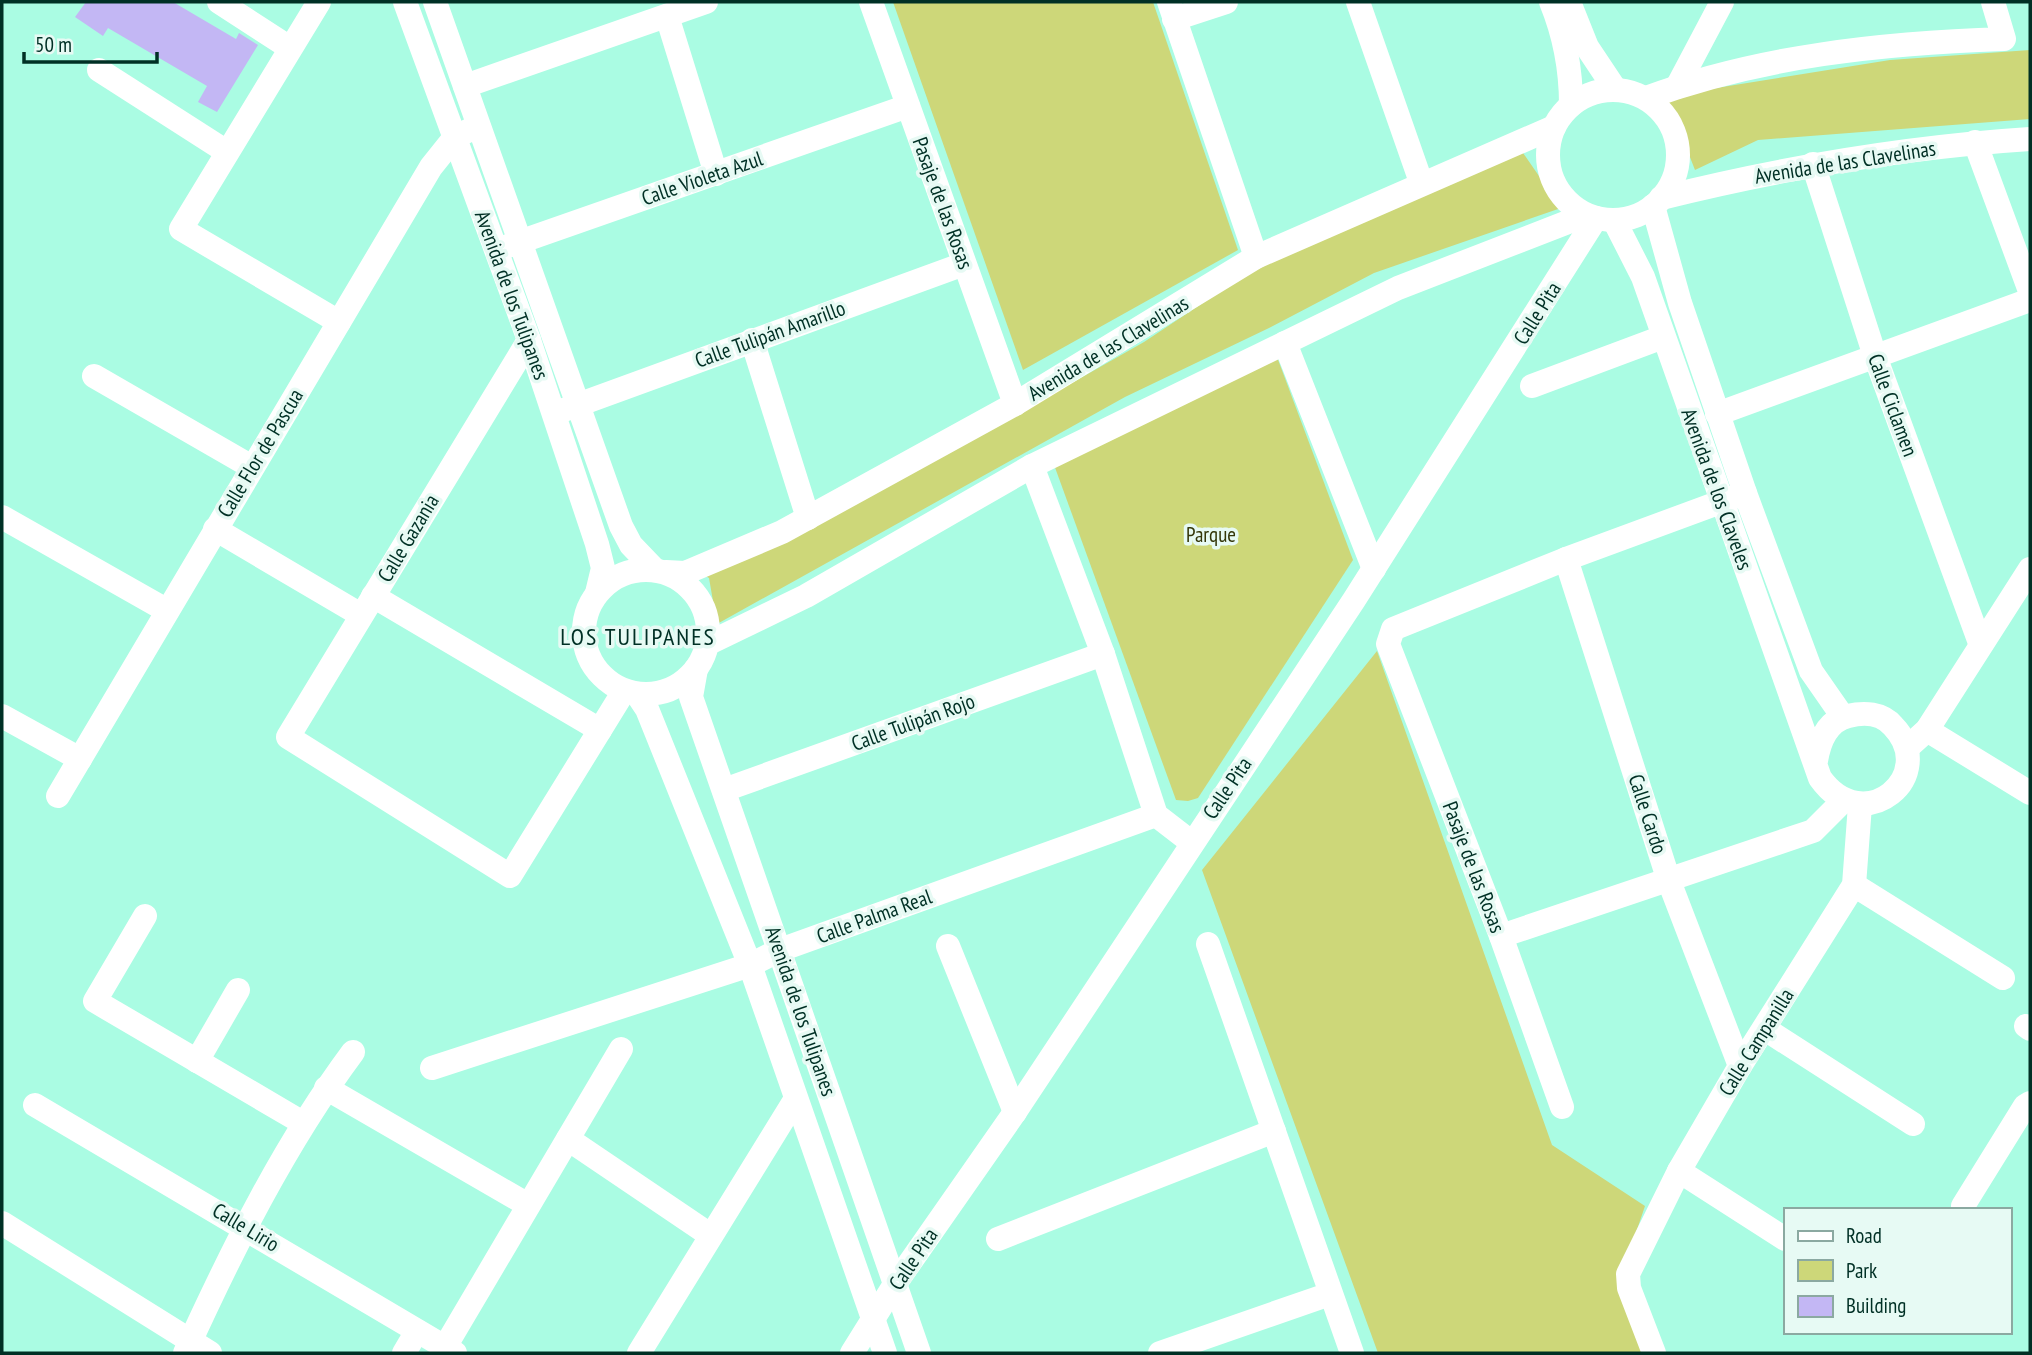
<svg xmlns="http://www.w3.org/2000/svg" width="2032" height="1355" font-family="'PT Sans Narrow',sans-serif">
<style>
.green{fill:#cdd779}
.building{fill:#c3b7f4}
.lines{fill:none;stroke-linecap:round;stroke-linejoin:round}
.minor{stroke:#fff;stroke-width:24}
.labels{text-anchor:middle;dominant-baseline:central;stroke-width:7;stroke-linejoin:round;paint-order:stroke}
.street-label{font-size:21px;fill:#003025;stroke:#e7faf4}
.park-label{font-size:21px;fill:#343709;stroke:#e7faf4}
.quarter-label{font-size:24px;letter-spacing:2px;fill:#003025;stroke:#e7faf4}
</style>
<rect width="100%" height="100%" fill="#aafce3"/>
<g class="green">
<path d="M893,2H1153L1238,250L1023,370Z"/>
<path d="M2030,50V119L1758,140L1695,170L1666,96L1890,60Z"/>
<path d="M1521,150L1561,208L1374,273L1269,328L1125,397L717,624L709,578L700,573L1026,409L1144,342L1269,259Z"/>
<path d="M1274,349L1353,560L1198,798L1188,801L1176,800L1053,462Z"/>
<path d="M1377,651L1552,1145L1645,1206L1618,1286L1645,1353H1378L1202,870Z"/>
</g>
<path class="building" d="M86,2H173L236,39L239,33L258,45L217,112L198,102L207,86L108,28L103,36L75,17Z"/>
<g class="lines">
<g class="minor">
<path d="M219,2L290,48"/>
<path d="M319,2L181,229L339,322"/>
<path d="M405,2L529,340L597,544L603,568L597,593"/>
<path d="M435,2L621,526L631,545L654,569"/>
<path d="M871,2L1015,404"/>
<path d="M1169,2L1256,257"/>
<path d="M1358,2L1421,182"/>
<path d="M1551,2C1565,36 1571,68 1571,105"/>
<path d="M1569,2L1587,47L1615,89"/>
<path d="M667,16L716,174"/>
<path d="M1174,19L1226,2"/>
<path d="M99,70L227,152"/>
<path d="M465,86L706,2"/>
<path d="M1677,87L1722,2"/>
<circle cx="1613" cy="155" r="65"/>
<path d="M1646,98C1760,56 1883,43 2004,39L1993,2"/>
<path d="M1975,142L2030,291"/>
<path d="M1813,164L1875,356L1980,643"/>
<path d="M1661,198C1782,168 1905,147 2030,139"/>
<path d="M1653,206L1680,303L1745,493L1811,671L1843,717"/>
<path d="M1614,220L1643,277L1820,778C1864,840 1940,775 1893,726C1882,713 1864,712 1848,716C1827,721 1819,742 1816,761"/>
<path d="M505,247L908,106"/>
<path d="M529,340L288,737L510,876L624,691"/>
<path d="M752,340L808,518"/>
<path d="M1285,343L1374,569"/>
<path d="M94,376L252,467"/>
<path d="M1532,386L1663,337"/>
<path d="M561,411L964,264"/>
<path d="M1717,414L2030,300"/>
<path d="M1032,466L1103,654L1156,815L1191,842"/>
<path d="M2,517L166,610"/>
<path d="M215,529L361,615"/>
<path d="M1566,559L1669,881L1740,1066"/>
<circle cx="646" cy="632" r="62"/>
<path d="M666,572L685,573L782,532L1015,404L1256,257L1554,127"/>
<path d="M373,596L600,730"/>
<path d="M707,644L806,596L1032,466L1398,288L1586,215"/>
<path d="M696,669L691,697L919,1353"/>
<path d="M637,694L647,709L750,965L885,1353"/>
<path d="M2,716L80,759"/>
<path d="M1927,730L2030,793"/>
<path d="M1907,748L1927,730L2030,569"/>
<path d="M724,790L1103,654"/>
<path d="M58,796L431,167L455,137L478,126"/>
<path d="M1854,885L2003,978"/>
<path d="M145,916L95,1001L303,1123"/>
<path d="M1501,936L1813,831L1843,801"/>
<path d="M1208,944L1352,1353"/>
<path d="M948,946L1015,1112"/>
<path d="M2026,1026L2030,1029"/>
<path d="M1765,1029L1913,1124"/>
<path d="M197,1061L238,990"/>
<path d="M432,1068L750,965L780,950L1156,815"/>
<path d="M326,1088L528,1205"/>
<path d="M35,1105L455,1353"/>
<path d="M1562,1107L1501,936L1388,644L1393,629L1566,559L1745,493"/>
<path d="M568,1139L710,1235"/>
<path d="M1679,1171L1785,1239"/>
<path d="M1963,1206L2025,1106L2030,1103"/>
<path d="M2,1223L210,1353"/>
<path d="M998,1239L1274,1131"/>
<path d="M445,1347L621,1049"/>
<path d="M185,1353C233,1248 284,1145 353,1052"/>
<path d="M404,1353L417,1331"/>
<path d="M639,1353L795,1100"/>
<path d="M852,1353L895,1284L1015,1112L1354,600L1596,218"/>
<path d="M1160,1353L1330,1294"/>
<path d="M1654,1353L1629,1288L1628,1274L1679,1171L1740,1066L1854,885L1860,805"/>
</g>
</g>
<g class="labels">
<g class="street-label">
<text transform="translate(1845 162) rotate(-9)">Avenida de las Clavelinas</text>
<text transform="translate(702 178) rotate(-19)">Calle Violeta Azul</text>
<text transform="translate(943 203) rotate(70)">Pasaje de las Rosas</text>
<text transform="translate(512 295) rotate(70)">Avenida de los Tulipanes</text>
<text transform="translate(1537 313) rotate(-58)">Calle Pita</text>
<text transform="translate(770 334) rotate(-20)">Calle Tulipán Amarillo</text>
<text transform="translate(1108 348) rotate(-31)">Avenida de las Clavelinas</text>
<text transform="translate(1893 405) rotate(70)">Calle Ciclamen</text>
<text transform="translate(260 453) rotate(-59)">Calle Flor de Pascua</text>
<text transform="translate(1717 489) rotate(70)">Avenida de los Claveles</text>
<text transform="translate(408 538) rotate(-59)">Calle Gazania</text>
<text transform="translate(913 722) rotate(-20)">Calle Tulipán Rojo</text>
<text transform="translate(1227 788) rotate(-56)">Calle Pita</text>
<text transform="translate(1648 814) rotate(72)">Calle Cardo</text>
<text transform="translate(1474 867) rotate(69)">Pasaje de las Rosas</text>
<text transform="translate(874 916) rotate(-20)">Calle Palma Real</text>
<text transform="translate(801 1011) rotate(71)">Avenida de los Tulipanes</text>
<text transform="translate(1756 1042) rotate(-58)">Calle Campanilla</text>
<text transform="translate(246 1227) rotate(31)">Calle Lirio</text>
<text transform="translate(913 1259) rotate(-56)">Calle Pita</text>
</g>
<g class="park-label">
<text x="1211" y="534">Parque</text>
</g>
<g class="quarter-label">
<text x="638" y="636">LOS TULIPANES</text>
</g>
</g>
<rect width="2032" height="1355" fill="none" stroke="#003025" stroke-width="7"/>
<rect x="1784" y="1208" width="228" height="126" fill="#e7faf4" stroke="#8ba9a1" stroke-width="2"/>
<rect x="1798" y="1231" width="35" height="10" fill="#ffffff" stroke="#8ba9a1" stroke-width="2"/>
<text x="1846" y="1243" font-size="21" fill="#003025">Road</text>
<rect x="1798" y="1260" width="35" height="21" fill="#cdd779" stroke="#8ba9a1" stroke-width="2"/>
<text x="1846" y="1278" font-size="21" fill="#003025">Park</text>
<rect x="1798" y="1296" width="35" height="21" fill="#c3b7f4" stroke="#8ba9a1" stroke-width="2"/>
<text x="1846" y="1313" font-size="21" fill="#003025">Building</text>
<path d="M24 52v10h133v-10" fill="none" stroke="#003025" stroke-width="3.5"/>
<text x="35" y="52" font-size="21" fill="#003025" stroke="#e7faf4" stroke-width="5" paint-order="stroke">50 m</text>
</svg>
